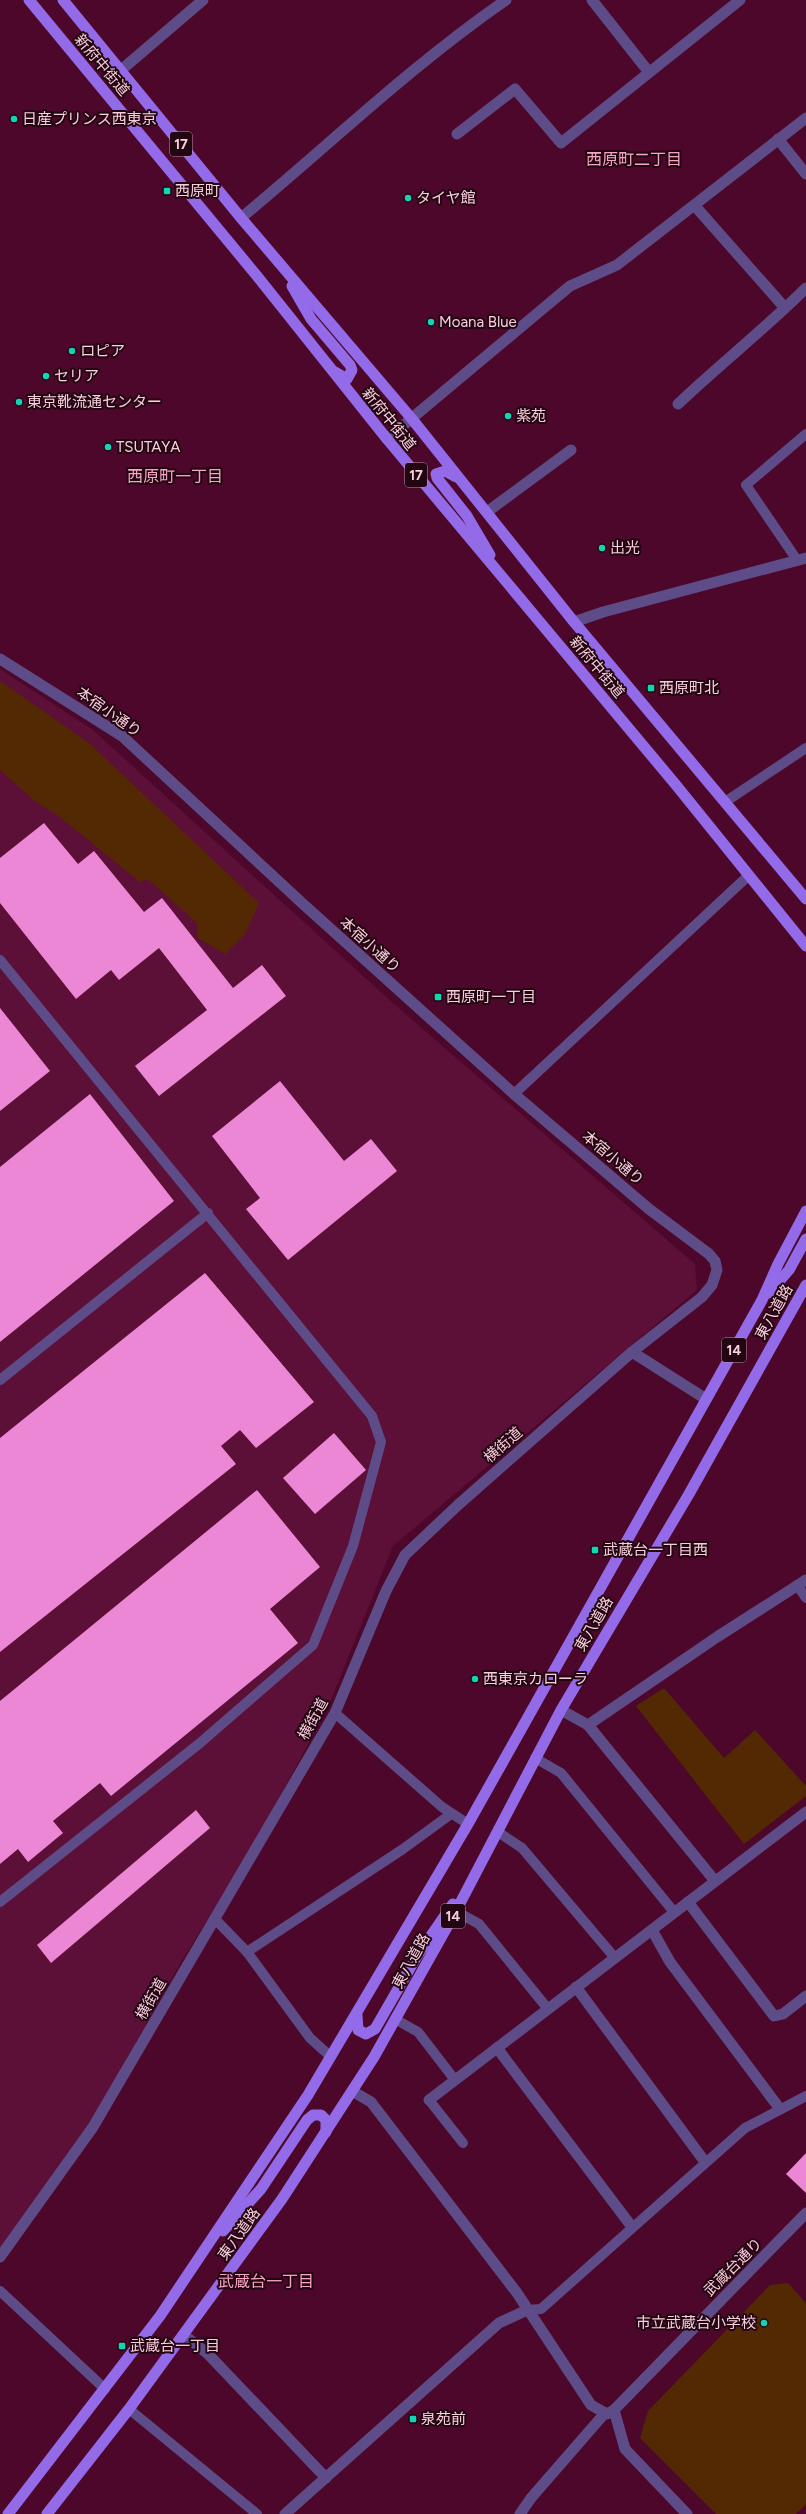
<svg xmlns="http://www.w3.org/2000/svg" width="806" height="2514" font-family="Figtree,'Noto Sans JP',sans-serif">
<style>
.built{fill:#5c0f37}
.green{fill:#532904}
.building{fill:#eb87d5}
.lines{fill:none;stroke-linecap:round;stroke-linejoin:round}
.service{stroke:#5e4c88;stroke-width:10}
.minor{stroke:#5e4c88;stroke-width:11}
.tertiary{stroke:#5e4c88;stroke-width:11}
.primary{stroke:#936ae7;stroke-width:11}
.poi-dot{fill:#12d5b4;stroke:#220612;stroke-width:1.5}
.labels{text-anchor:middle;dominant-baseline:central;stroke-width:4;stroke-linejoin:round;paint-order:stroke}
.shield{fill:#220612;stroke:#b8929f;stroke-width:1}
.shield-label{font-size:14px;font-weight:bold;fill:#f9cedc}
.street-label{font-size:15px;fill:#f9cedc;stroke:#220612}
.poi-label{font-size:15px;fill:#f9cedc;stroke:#220612;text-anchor:start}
.neighbourhood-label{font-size:16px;fill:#f6a4c2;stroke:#220612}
</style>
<rect width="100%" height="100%" fill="#4c072a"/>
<path class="built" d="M0,669L93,730L394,1004L695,1264L697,1290L393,1546L329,1705L255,1843L181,1962L98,2110L0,2248Z"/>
<g class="green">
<path d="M0,681L89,743L259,903L245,934L225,954L198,938L197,923L148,879L140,882L56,814L36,802L0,770Z"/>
<path d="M664,1688L724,1758L755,1730L806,1786V1796L744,1844L636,1706Z"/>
<path d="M788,2283L806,2303V2504L796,2514H716L640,2438L648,2411L770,2285Z"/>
</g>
<g class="building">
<path d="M44,823L78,864L94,851L144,912L162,898L233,988L262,965L286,996L159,1096L135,1066L207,1010L159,948L119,980L111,970L76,999L0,903V858Z"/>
<path d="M0,1008L50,1071L0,1111Z"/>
<path d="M280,1081L344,1161L371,1139L397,1171L288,1260L246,1209L260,1198L212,1136Z"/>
<path d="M90,1094L174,1201L0,1342V1167Z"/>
<path d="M205,1273L314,1402L256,1448L240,1430L221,1446L236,1464L0,1652V1438Z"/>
<path d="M334,1433L366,1470L315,1514L283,1478Z"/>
<path d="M257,1490L320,1567L270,1609L298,1643L111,1796L100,1783L53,1821L63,1833L28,1862L18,1849L0,1864V1701Z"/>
<path d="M196,1810L210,1828L51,1963L37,1945Z"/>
<path d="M806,2153V2193L786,2174Z"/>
</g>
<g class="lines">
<g class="service">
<path d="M797,560L746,485L806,434"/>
<path d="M725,802L806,748"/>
<path d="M0,960L372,1416L381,1442L353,1546L313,1645L200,1743L0,1902"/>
<path d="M514,1094L748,876"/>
<path d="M0,1380L208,1213"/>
<path d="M797,1585L806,1598"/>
<path d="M335,1713L442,1807L468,1824"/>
<path d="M535,1758L561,1773L674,1912"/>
<path d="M498,1832L522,1848L615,1958"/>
<path d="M450,1908L479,1924L548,2009"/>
<path d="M215,1919L247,1952L310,2038L331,2057"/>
<path d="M247,1952L403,1849L451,1814"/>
<path d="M395,2019L418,2032L455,2080"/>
<path d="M429,2100L463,2143"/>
<path d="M0,2291L105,2389"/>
<path d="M527,2310L541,2309L745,2128L806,2096"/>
<path d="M129,2409L257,2514"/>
</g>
<g class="minor">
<path d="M592,0L648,71"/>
<path d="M120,71L203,0"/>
<path d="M457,134L515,89L561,143L740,0"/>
<path d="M778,139L806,174"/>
<path d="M695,206L785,308"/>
<path d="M241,218C329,145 412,65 506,0"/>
<path d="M678,404C720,364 765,329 806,288"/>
<path d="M387,439L570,286L617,265L806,118"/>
<path d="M487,512L571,450"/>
<path d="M574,622L603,612L806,558"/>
<path d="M561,1710L588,1725L717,1637L806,1580"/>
<path d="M588,1725L715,1881"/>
<path d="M688,1902L774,2016L783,2014L806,1996"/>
<path d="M652,1930L670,1962L780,2109"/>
<path d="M576,1987L705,2162"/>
<path d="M497,2048L632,2227"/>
<path d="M352,2091L371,2102L517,2293L591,2405L607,2414L614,2410L806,2213"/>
<path d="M429,2100L806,1812"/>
<path d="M184,2335L208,2354L326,2478"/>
<path d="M614,2410L625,2449L687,2514"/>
<path d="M285,2514L499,2323L527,2310"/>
<path d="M520,2514L531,2498L605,2413"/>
</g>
<g class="tertiary">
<path d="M0,659L122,736L302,903L514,1094L649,1209L709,1254L715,1261L717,1270L712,1285L702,1297L632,1352L458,1505L405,1555L386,1591L335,1713L93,2127L0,2257"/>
<path d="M632,1352L706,1399"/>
</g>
<g class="primary">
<path d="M29,0L257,276L387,439L676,785L806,946"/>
<path d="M63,0L241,218L412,419L574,622L806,899"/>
<path d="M292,286L311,319L350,365L352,370L347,379L335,372"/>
<path d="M456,477L445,471L436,474L437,478L467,516L490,555"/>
<path d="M769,1293L789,1270L806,1239"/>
<path d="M357,2015L358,2030L366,2034L375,2029L417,1956L453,1904"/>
<path d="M223,2231L261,2189L307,2120L313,2115H321L326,2120V2132"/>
<path d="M8,2514L160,2316L308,2095L468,1824L762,1300L778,1264L806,1211"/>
<path d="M47,2514L129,2409L282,2199L374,2057L456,1911L561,1710L689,1494L806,1285"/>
</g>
</g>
<g class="poi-dot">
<circle cx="14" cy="119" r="4"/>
<rect x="163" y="187" width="8" height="8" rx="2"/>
<circle cx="408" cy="198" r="4"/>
<circle cx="431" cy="322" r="4"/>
<circle cx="72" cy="351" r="4"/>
<circle cx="46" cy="376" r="4"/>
<circle cx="19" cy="402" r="4"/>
<circle cx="508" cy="416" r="4"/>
<circle cx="108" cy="447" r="4"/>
<circle cx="602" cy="548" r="4"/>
<rect x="647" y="684" width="8" height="8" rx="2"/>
<rect x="434" y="993" width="8" height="8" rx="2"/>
<rect x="591" y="1546" width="8" height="8" rx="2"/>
<circle cx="475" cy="1679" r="4"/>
<circle cx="764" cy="2323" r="4"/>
<rect x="118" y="2342" width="8" height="8" rx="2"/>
<rect x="409" y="2415" width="8" height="8" rx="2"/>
</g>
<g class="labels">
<g class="shield">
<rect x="170" y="132" width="22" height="24" rx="3"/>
<rect x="405" y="463" width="22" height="24" rx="3"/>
<rect x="722" y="1338" width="24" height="24" rx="3"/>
<rect x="441" y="1904" width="24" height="24" rx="3"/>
</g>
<g class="shield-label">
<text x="181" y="144">17</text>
<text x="416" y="475">17</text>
<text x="734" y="1350">14</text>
<text x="453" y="1916">14</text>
</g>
<g class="street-label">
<text transform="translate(102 65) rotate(50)">新府中街道</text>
<text transform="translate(389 419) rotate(51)">新府中街道</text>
<text transform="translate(597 667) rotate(50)">新府中街道</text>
<text transform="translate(109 712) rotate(35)">本宿小通り</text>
<text transform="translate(370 945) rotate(42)">本宿小通り</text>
<text transform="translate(613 1158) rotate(40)">本宿小通り</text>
<text transform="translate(774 1312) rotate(-61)">東八道路</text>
<text transform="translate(503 1445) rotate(-41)">横街道</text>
<text transform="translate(594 1624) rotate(-60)">東八道路</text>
<text transform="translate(313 1719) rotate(-61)">横街道</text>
<text transform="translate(411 1961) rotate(-61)">東八道路</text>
<text transform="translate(151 1999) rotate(-60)">横街道</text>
<text transform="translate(239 2234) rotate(-54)">東八道路</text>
<text transform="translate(733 2267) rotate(-45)">武蔵台通り</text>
</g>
<g class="poi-label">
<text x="22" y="119">日産プリンス西東京</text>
<text x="175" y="191">西原町</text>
<text x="416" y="198">タイヤ館</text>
<text x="439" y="322">Moana Blue</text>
<text x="80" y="351">ロピア</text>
<text x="54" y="376">セリア</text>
<text x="27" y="402">東京靴流通センター</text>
<text x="516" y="416">紫苑</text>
<text x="116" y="447">TSUTAYA</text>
<text x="610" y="548">出光</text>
<text x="659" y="688">西原町北</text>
<text x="446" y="997">西原町一丁目</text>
<text x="603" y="1550">武蔵台一丁目西</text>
<text x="483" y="1679">西東京カローラ</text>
<text x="756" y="2323" text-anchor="end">市立武蔵台小学校</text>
<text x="130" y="2346">武蔵台一丁目</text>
<text x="421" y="2419">泉苑前</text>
</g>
<g class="neighbourhood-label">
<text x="634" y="159">西原町二丁目</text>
<text x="175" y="476">西原町一丁目</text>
<text x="266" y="2281">武蔵台一丁目</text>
</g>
</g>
</svg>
